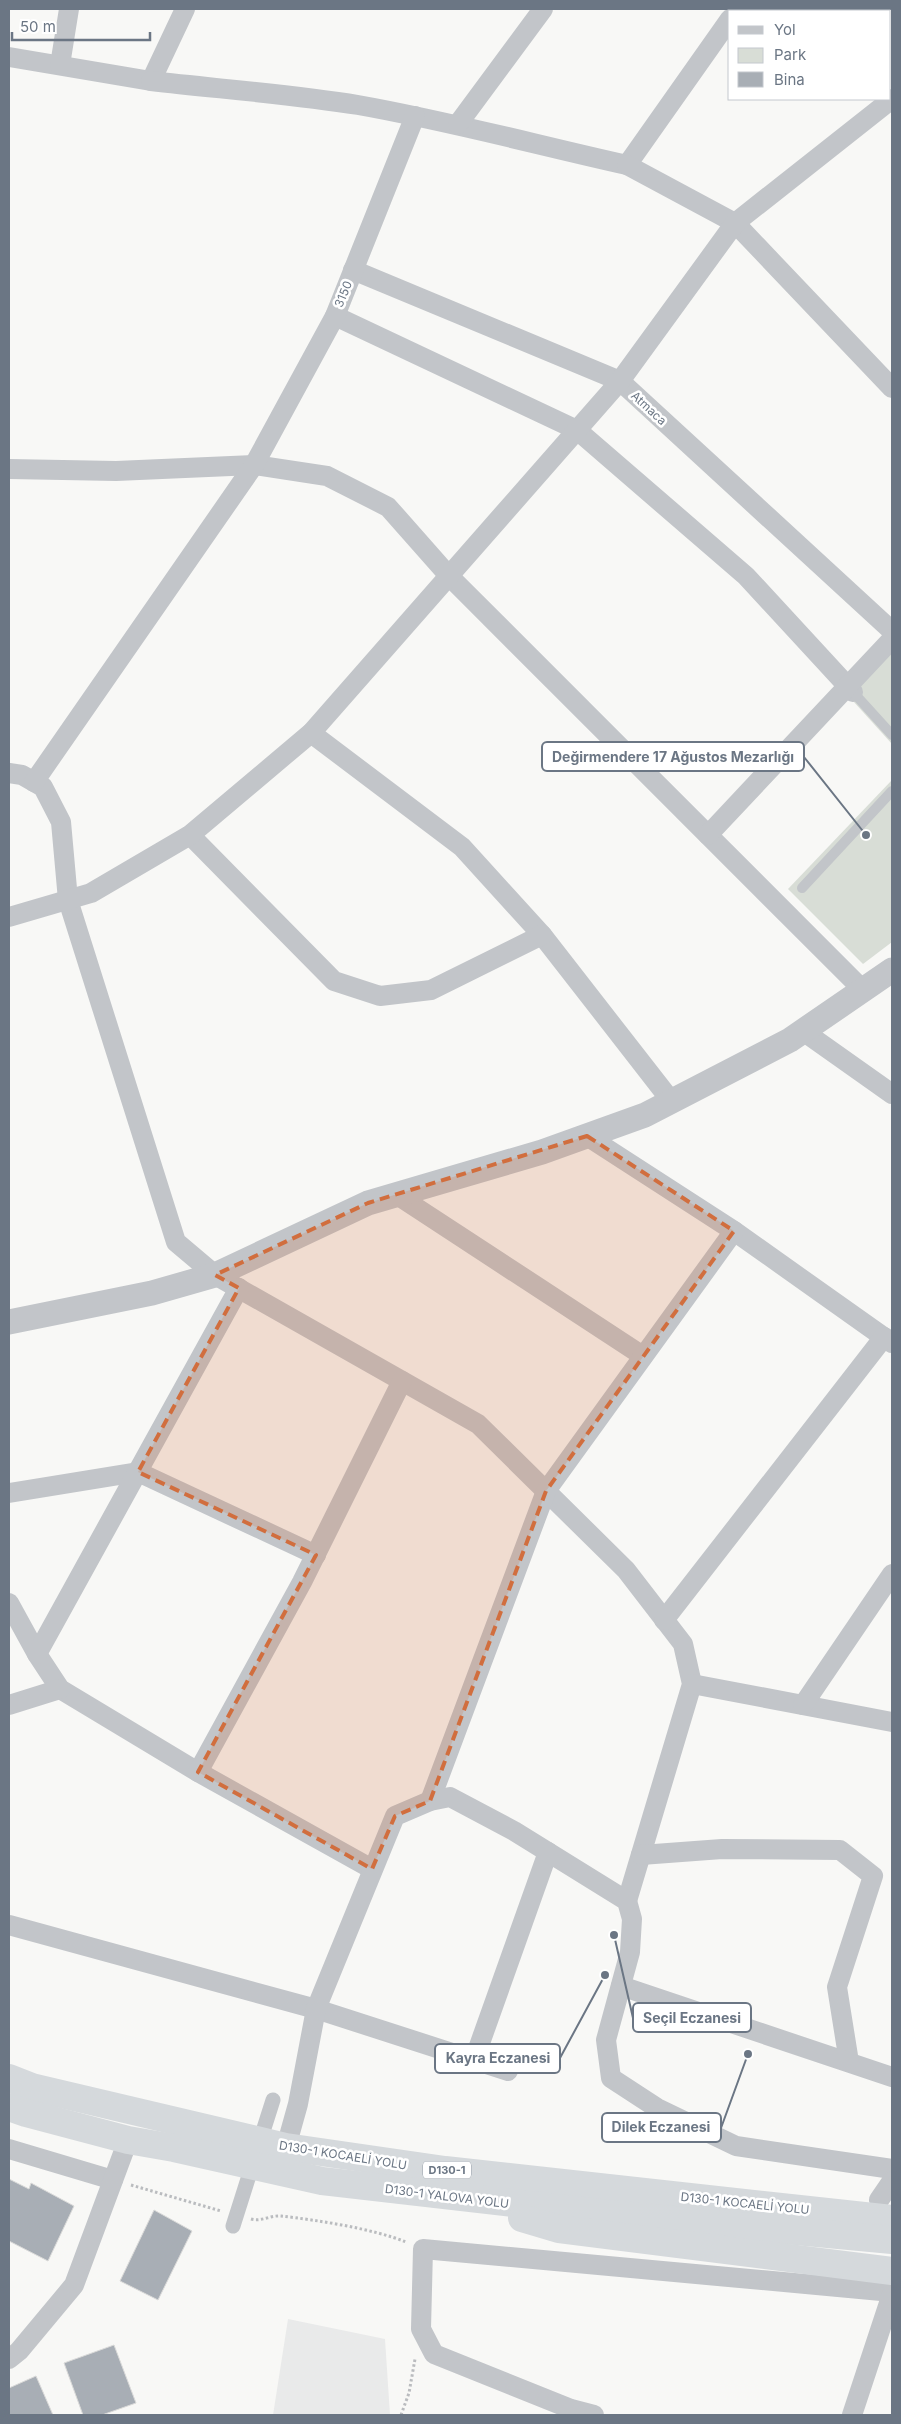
<svg xmlns="http://www.w3.org/2000/svg" width="901" height="2424" font-family="Inter,sans-serif">
<style>
.built{fill:#e9eaea}
.green{fill:#d8ddd6}
.building{fill:#a8aeb5;stroke:#dadad9}
.lines{fill:none;stroke-linecap:round;stroke-linejoin:round}
.path{stroke:#babcbf;stroke-width:3;stroke-dasharray:2.5 2.5;stroke-linecap:butt}
.service{stroke:#c2c5c9;stroke-width:10}
.pedestrian{stroke:#c2c5c9;stroke-width:15}
.minor{stroke:#c2c5c9;stroke-width:20}
.tertiary{stroke:#c2c5c9;stroke-width:25}
.trunk{stroke:#d5d9dc;stroke-width:28}
.marked{fill:#d16e3e;fill-opacity:0.2;stroke:#d16e3e;stroke-width:4;stroke-dasharray:10 6;stroke-linejoin:round}
.labels{text-anchor:middle;dominant-baseline:central;stroke-width:5;stroke-linejoin:round;paint-order:stroke}
.shield{fill:#fff;stroke:#979fa9;stroke-width:1}
.shield-label{font-size:11px;font-weight:bold;fill:#6b7684}
.street-label{font-size:12px;fill:#6b7684;stroke:#fff}
.leader{fill:none;stroke:#6b7684;stroke-width:2}
.callout-dot{fill:#6b7684;stroke:#fff;stroke-width:2}
.callout{fill:#fff;stroke:#6b7684;stroke-width:2}
.callout-label{font-size:14px;text-anchor:middle;font-weight:bold;fill:#6b7684}
</style>
<rect width="100%" height="100%" fill="#f8f8f6"/>
<path class="built" d="M288,2319L385,2339L390,2415H273Z"/>
<g class="green">
<path d="M892,642V744L844,691Z"/>
<path d="M892,780V942L863,964L788,889Z"/>
</g>
<g class="building">
<path d="M9,2179L29,2189L31,2183L74,2206L48,2261L9,2241Z"/>
<path d="M154,2210L192,2231L158,2300L120,2281Z"/>
<path d="M114,2345L136,2403L102,2415H83L64,2363Z"/>
<path d="M36,2376L53,2415H9V2388Z"/>
</g>
<g class="lines">
<g class="path">
<path d="M131,2185L221,2211"/>
<path d="M251,2219C261,2222 271,2215 281,2216C317,2220 374,2229 406,2242"/>
<path d="M401,2415L409,2393L415,2359"/>
</g>
<g class="service">
<path d="M853,692L892,735"/>
<path d="M802,888L892,791"/>
</g>
<path class="pedestrian" d="M233,2226L273,2100"/>
<g class="minor">
<path d="M842,9L843,11"/>
<path d="M9,57L151,81L185,9"/>
<path d="M60,65L69,9"/>
<path d="M151,81C220,89 290,94 358,105C449,121 537,145 627,165L730,19"/>
<path d="M458,124L543,9"/>
<path d="M627,165L735,223L892,388"/>
<path d="M353,270L620,381L892,631"/>
<path d="M335,316L577,430L746,576L853,692"/>
<path d="M9,469L116,471L254,465L327,476L388,507L449,576L863,990"/>
<path d="M311,733L462,847L542,935L672,1102"/>
<path d="M9,773L22,775L43,787L61,822L68,900L176,1242L215,1275L478,1424L626,1570L683,1644L692,1684L627,1901"/>
<path d="M34,782L254,465L335,316L415,116"/>
<path d="M190,835L334,981L380,996L431,990L542,935"/>
<path d="M708,835L892,639"/>
<path d="M9,917L91,893L190,835L311,733L620,381L735,223L892,99"/>
<path d="M803,1031L892,1094"/>
<path d="M587,1136L734,1231L892,1343"/>
<path d="M397,1195L643,1356"/>
<path d="M9,1493L138,1472L316,1555"/>
<path d="M9,1603L37,1654L60,1689L198,1772L372,1869"/>
<path d="M664,1620L884,1337"/>
<path d="M37,1654L239,1288"/>
<path d="M692,1684L892,1722"/>
<path d="M9,1705L60,1689"/>
<path d="M803,1705L892,1574"/>
<path d="M198,1772L302,1582L402,1381"/>
<path d="M430,1801L546,1491L734,1231"/>
<path d="M641,1855L722,1849L840,1850L873,1876L837,1987L849,2062"/>
<path d="M9,1925L316,2009L508,2071"/>
<path d="M621,1986L892,2077"/>
<path d="M474,2060L548,1852"/>
<path d="M286,2147L298,2104L316,2009L395,1816L430,1801L450,1797L514,1831L627,1901L632,1919L630,1952L606,2040L611,2078L657,2108L736,2146L892,2169"/>
<path d="M9,2149L113,2180"/>
<path d="M879,2200L892,2181"/>
<path d="M9,2359L19,2351L74,2285L128,2140"/>
<path d="M594,2415L571,2409L434,2354L421,2329L423,2249L892,2292"/>
<path d="M852,2415L892,2294"/>
</g>
<path class="tertiary" d="M9,1322L152,1293L215,1275L368,1203L542,1152L645,1115L790,1040L892,970"/>
<g class="trunk">
<path d="M9,2078L32,2087L286,2147L445,2170L892,2219"/>
<path d="M9,2107L26,2113L128,2140L174,2148L322,2181L609,2214L892,2240"/>
<path d="M522,2218L559,2229L892,2271"/>
</g>
</g>
<path class="marked" d="M587,1136L734,1231L546,1491L430,1801L395,1816L372,1869L198,1772L316,1555L138,1472L239,1288L215,1275L368,1203Z"/>
<g class="labels">
<rect class="shield" x="423" y="2161.5" width="48" height="17" rx="4"/>
<g class="shield-label">
<text x="447" y="2170">D130-1</text>
</g>
<g class="street-label">
<text transform="translate(343 294) rotate(-68)">3150</text>
<text transform="translate(649 408) rotate(43)">Atmaca</text>
<text transform="translate(343 2155) rotate(9)">D130-1 KOCAELİ YOLU</text>
<text transform="translate(447 2196) rotate(7)">D130-1 YALOVA YOLU</text>
<text transform="translate(745 2203) rotate(6)">D130-1 KOCAELİ YOLU</text>
</g>
</g>
<path class="leader" d="M866 835L804 757M614 1935L633 2018M605 1975L560 2058M748 2054L721 2128"/>
<g class="callout-dot">
<circle cx="866" cy="835" r="5"/>
<circle cx="614" cy="1935" r="5"/>
<circle cx="605" cy="1975" r="5"/>
<circle cx="748" cy="2054" r="5"/>
</g>
<g class="callout">
<rect x="542" y="742" width="262" height="29" rx="5"/>
<rect x="633" y="2003" width="118" height="29" rx="5"/>
<rect x="435" y="2044" width="125" height="29" rx="5"/>
<rect x="602" y="2113" width="119" height="29" rx="5"/>
</g>
<g class="callout-label">
<text x="673" y="762">Değirmendere 17 Ağustos Mezarlığı</text>
<text x="692" y="2023">Seçil Eczanesi</text>
<text x="498" y="2063">Kayra Eczanesi</text>
<text x="661" y="2132">Dilek Eczanesi</text>
</g>
<rect width="901" height="2424" fill="none" stroke="#6b7684" stroke-width="20"/>
<rect x="728" y="10" width="162" height="90" fill="#ffffff" stroke="#c4c8ce"/>
<rect x="738" y="26" width="25" height="8" fill="#c2c5c9" stroke="#c4c8ce"/>
<text x="774" y="35" font-size="15" fill="#6b7684">Yol</text>
<rect x="738" y="48" width="25" height="15" fill="#d8ddd6" stroke="#c4c8ce"/>
<text x="774" y="60" font-size="15" fill="#6b7684">Park</text>
<rect x="738" y="72" width="25" height="15" fill="#a8aeb5" stroke="#c4c8ce"/>
<text x="774" y="85" font-size="15" fill="#6b7684">Bina</text>
<path d="M12 32v8h138v-8" fill="none" stroke="#6b7684" stroke-width="2.5"/>
<text x="20" y="32" font-size="15" fill="#6b7684" stroke="#ffffff" stroke-width="4" paint-order="stroke">50 m</text>
</svg>
